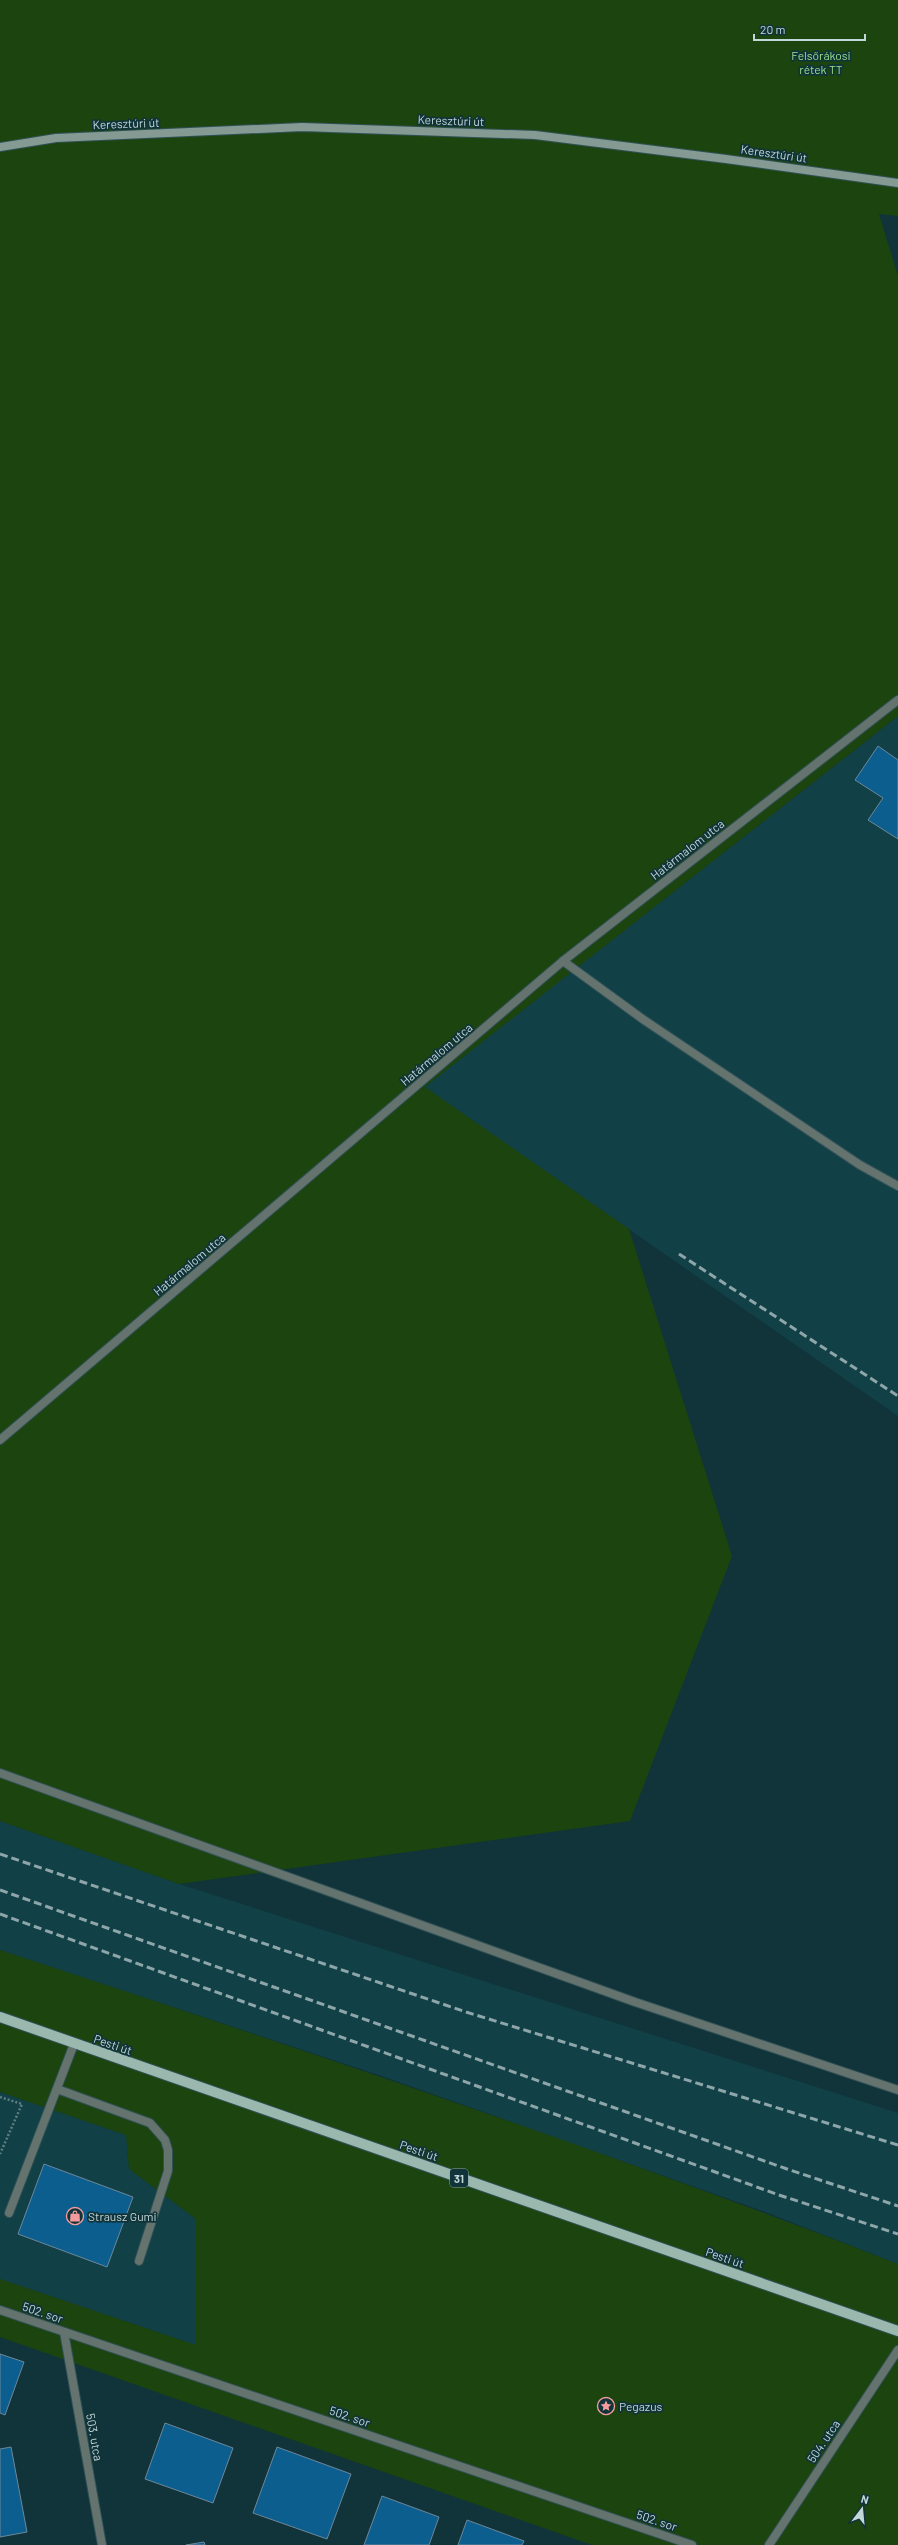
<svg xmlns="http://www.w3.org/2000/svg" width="898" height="2545" font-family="Barlow,sans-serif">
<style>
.built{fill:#114147}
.green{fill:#1c440f}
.building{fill:#0b5e8e;stroke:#6e879a}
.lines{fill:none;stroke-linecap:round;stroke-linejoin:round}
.lane-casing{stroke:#305156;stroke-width:10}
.street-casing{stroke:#305156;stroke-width:10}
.secondary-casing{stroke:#305156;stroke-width:10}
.primary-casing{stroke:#305156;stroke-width:12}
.path{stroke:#607d80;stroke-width:2.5;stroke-dasharray:2 2;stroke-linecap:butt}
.lane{stroke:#65736f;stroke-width:8}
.street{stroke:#65736f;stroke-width:8}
.secondary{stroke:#849a93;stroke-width:8}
.primary{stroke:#9bb8af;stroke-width:10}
.rail{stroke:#8ea6a9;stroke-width:3;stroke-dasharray:8 4;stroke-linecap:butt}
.labels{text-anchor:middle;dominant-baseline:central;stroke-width:3.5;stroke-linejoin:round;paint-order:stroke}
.shield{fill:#103439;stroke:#8da5a8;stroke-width:1}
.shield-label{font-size:11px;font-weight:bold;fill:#c3d6d8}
.park-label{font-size:12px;fill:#9bdf89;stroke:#103439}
.street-label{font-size:12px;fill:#c3d6d8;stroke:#103439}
.poi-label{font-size:12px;fill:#c3d6d8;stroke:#103439;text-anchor:start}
</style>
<rect width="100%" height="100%" fill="#103439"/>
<g class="built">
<path d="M898,716V1416L424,1087Z"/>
<path d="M0,1821L179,1884L898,2113V2264L763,2211L382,2076L0,1950Z"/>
<path d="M0,2092L126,2135L129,2169L196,2219V2345L0,2279Z"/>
</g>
<g class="green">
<path d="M0,0H898V216L879,214L898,276V716L425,1087L629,1229L732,1556L630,1821L179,1884L0,1821Z"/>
<path d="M0,1950C301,2049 602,2149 898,2264V2545H592L0,2337V2279L196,2345V2219L129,2169L126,2135L0,2092Z"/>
</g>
<g class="building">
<path d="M878,746L898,760V839L868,820L883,798L855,780Z"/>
<path d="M44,2164L133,2197L107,2267L18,2234Z"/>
<path d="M0,2354L24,2362L5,2415L0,2413Z"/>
<path d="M165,2423L233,2448L213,2503L145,2479Z"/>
<path d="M11,2447L27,2532L0,2537V2449Z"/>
<path d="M277,2447L351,2474L327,2539L253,2513Z"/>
<path d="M382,2496L439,2517L429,2545H364Z"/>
<path d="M467,2520L524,2541L522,2545H458Z"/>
<path d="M204,2542L205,2545H186Z"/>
</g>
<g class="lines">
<g class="lane-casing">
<g id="lane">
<path d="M563,961L644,1020L860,1165L898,1186"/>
<path d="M0,1773L635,2002L898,2090"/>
<path d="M57,2089L150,2123L165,2140L168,2150V2171L139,2261"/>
<path d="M9,2213L74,2044"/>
</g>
</g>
<g class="street-casing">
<g id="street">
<path d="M0,1440L563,961L898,700"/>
<path d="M0,2310L692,2545"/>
<path d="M64,2332L102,2545"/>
<path d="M769,2545L898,2350"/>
</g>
</g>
<g class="secondary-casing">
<path id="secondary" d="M0,147L56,138L302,127L535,135L726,159L898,183"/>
</g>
<g class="primary-casing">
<path id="primary" d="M0,2017L898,2331"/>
</g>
<path class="path" d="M0,2097L22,2104L0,2154"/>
<use href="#lane" class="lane"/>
<use href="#street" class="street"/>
<use href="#secondary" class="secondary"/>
<use href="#primary" class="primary"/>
<g class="rail">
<path d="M679,1254L898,1396"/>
<path d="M0,1854L466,2012L898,2145"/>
<path d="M0,1890L787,2169L898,2206"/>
<path d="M0,1914L779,2195L898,2234"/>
</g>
</g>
<defs>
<g id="shop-ring" transform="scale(0.9)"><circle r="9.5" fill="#103439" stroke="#f59b9d" stroke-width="1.5"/><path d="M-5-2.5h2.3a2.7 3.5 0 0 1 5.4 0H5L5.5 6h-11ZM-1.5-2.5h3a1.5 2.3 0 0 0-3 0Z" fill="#f59b9d"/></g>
<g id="sight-ring" transform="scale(0.9)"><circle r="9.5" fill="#103439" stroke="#f59b9d" stroke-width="1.5"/><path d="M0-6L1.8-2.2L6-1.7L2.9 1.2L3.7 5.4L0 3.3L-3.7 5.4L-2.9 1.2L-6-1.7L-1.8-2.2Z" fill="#f59b9d"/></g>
</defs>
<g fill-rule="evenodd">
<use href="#shop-ring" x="75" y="2216"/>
<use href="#sight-ring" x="606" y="2406"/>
</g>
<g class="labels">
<rect class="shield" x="450" y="2169" width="18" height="18" rx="3"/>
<g class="shield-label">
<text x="459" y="2178">31</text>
</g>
<g class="park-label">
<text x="821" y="55">Felsőrákosi<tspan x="821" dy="14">rétek TT</tspan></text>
</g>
<g class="street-label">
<text transform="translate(451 120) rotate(2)">Keresztúri út</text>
<text transform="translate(126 123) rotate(-2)">Keresztúri út</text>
<text transform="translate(774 153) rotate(8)">Keresztúri út</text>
<text transform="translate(687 849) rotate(-38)">Határmalom utca</text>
<text transform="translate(436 1054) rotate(-40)">Határmalom utca</text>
<text transform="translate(189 1264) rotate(-40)">Határmalom utca</text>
<text transform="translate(113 2044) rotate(19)">Pesti út</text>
<text transform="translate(419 2150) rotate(19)">Pesti út</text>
<text transform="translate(725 2257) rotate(19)">Pesti út</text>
<text transform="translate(43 2312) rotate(19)">502. sor</text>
<text transform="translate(350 2416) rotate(19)">502. sor</text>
<text transform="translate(95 2437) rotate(80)">503. utca</text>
<text transform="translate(823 2441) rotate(-56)">504. utca</text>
<text transform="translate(657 2520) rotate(19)">502. sor</text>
</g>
<g class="poi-label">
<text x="88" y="2216">Strausz Gumi</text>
<text x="619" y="2406">Pegazus</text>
</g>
</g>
<g transform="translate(862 2509) rotate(16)" stroke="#103439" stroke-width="3" paint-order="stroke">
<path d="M0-3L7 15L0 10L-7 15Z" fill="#c3d6d8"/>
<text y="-6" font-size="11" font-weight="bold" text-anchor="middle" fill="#c3d6d8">N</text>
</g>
<path d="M754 34v6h111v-6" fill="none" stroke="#c3d6d8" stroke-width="2"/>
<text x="760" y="34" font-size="12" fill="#c3d6d8" stroke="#103439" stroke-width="3" paint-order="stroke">20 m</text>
</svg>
